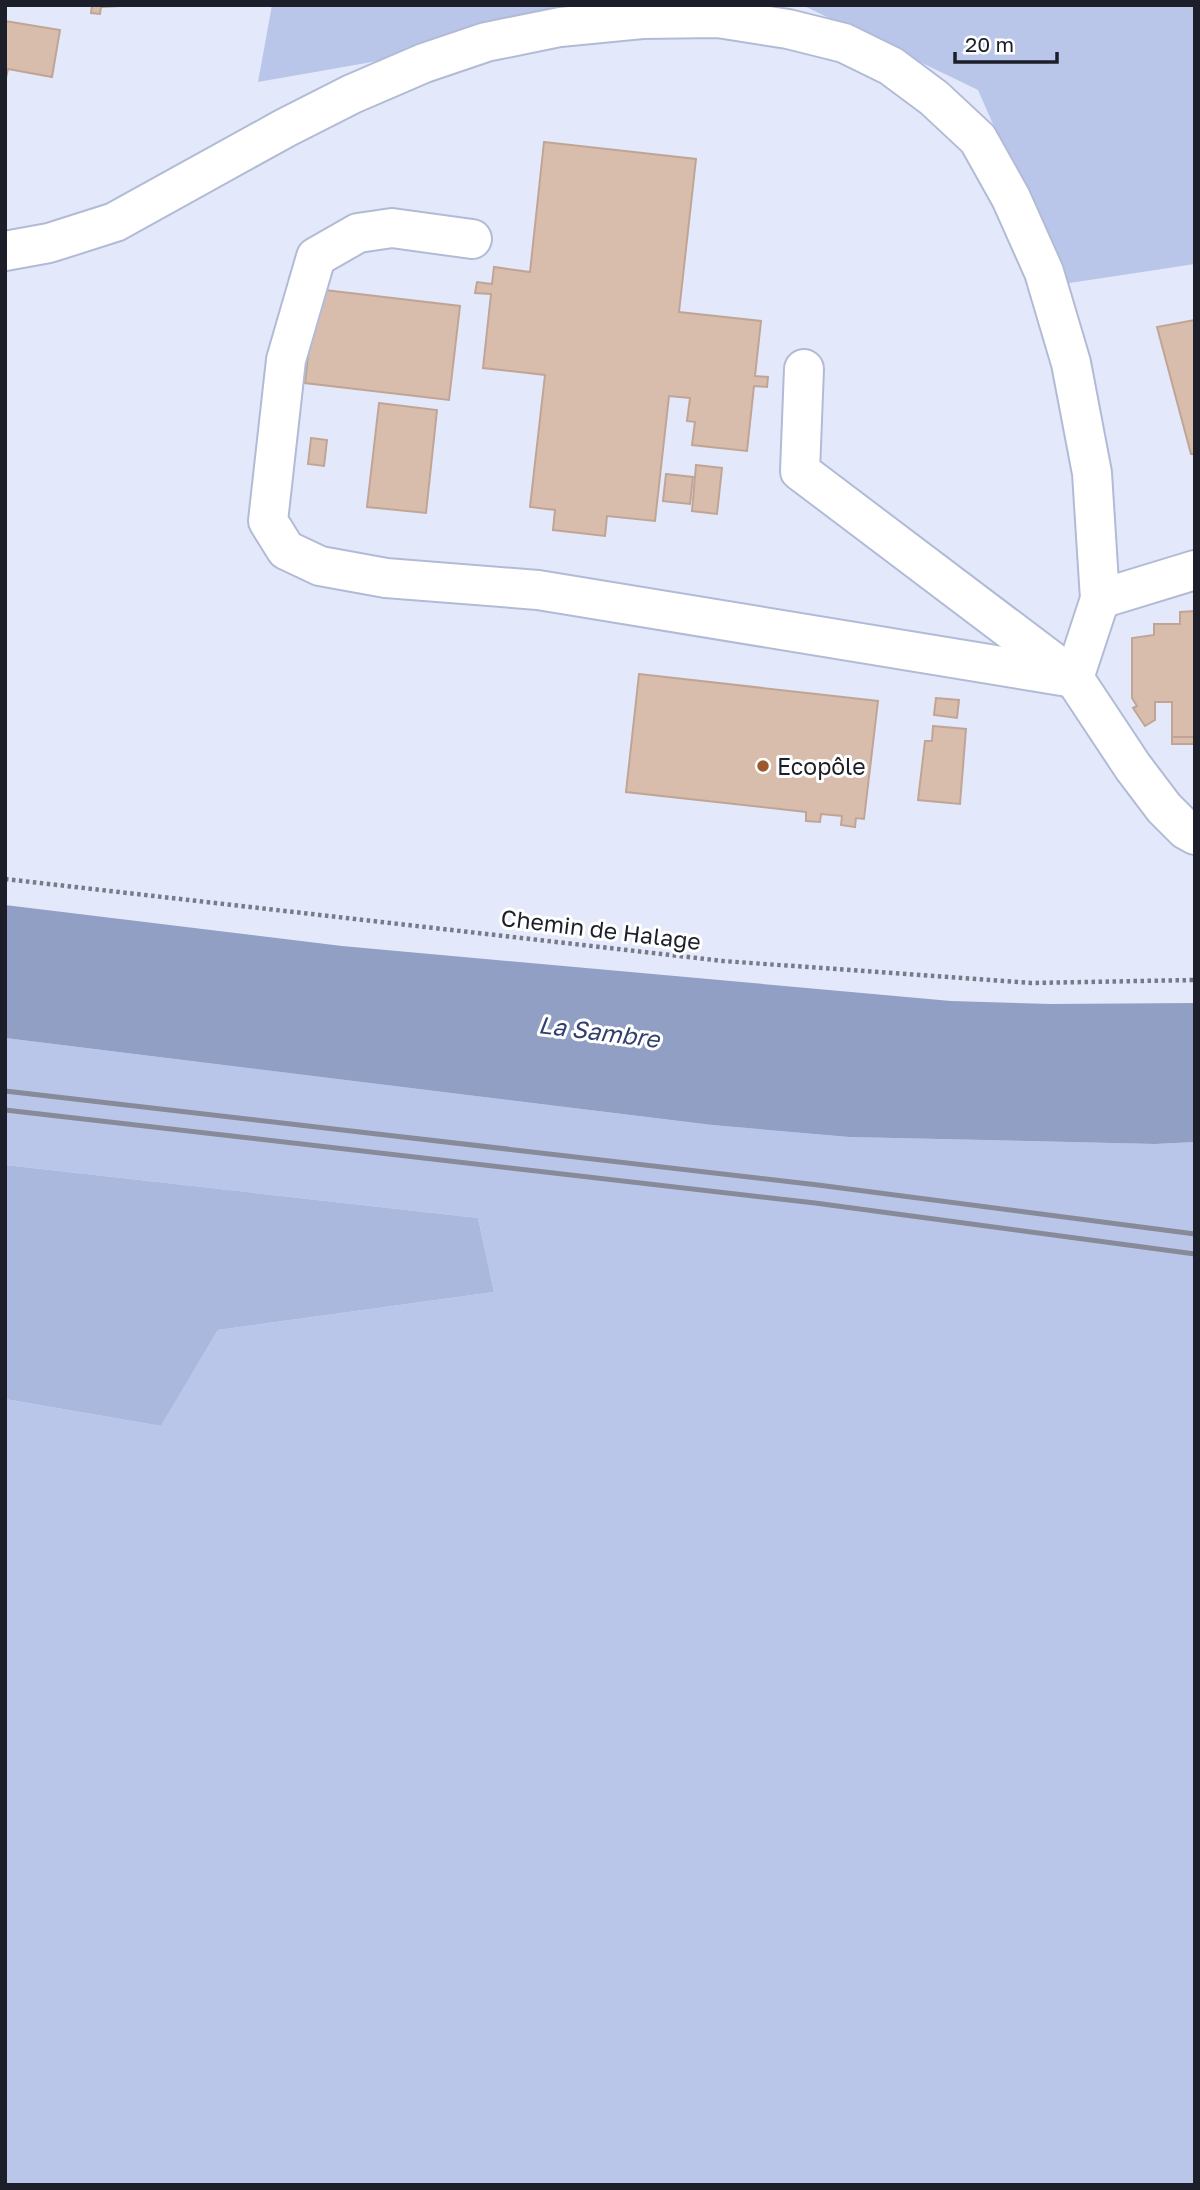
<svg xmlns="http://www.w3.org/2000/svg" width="1200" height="2190" font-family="'Golos Text',sans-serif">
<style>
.green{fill:#bac6e9}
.forest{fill:#aab8de}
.water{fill:#929fc4}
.building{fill:#d8bdac;stroke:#c0a596;stroke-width:2}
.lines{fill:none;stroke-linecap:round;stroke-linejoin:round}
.minor-casing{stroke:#b2bbd6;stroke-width:42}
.path{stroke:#777b88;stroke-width:4.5;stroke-dasharray:3.5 3.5;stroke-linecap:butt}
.minor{stroke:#fff;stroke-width:38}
.rail{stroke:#878b99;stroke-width:5}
.poi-dot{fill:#9d592b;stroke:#fff;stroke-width:2.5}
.labels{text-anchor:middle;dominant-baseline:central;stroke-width:6;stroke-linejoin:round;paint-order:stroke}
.poi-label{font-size:23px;fill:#1c1f29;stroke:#fff;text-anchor:start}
.street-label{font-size:23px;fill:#1c1f29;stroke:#fff}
.water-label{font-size:24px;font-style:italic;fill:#303e70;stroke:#fff}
</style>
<rect width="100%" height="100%" fill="#e3e9fa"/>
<g class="green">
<path d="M272,5H675L486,42L258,82Z"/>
<path d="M802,5H1195V264L1063,284L978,90Z"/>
<path d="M5,1038L712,1125L849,1137L1155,1144L1195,1142V2185H5V1399L161,1426L218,1330L494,1292L478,1218L5,1165Z"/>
</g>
<path class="forest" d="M5,1165L478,1218L494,1292L218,1330L161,1426L5,1399Z"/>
<path class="water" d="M5,905L342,946L951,1001L1050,1004L1195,1003V1142L1155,1144L849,1137L712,1125L5,1038Z"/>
<g class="building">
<path d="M92,5H139L101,7L100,14L91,13Z"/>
<path d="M5,21L60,30L52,77L8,69L5,82Z"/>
<path d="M544,142L696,159L679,312L761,321L755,376L768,377L767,387L754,386L747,451L692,445L695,422L687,421L690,398L669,396L655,521L607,516L605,536L553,530L555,510L530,507L545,375L483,368L491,294L475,293L477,282L492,284L494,267L530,272Z"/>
<path d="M316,289L460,306L449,400L305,383Z"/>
<path d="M1195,320V454H1191L1157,327Z"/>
<path d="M379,403L437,410L426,513L367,507Z"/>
<path d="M311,438L327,440L324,466L308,464Z"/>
<path d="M696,465L722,468L717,514L692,511Z"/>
<path d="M666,474L693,477L690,504L663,501Z"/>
<path d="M1195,611V737H1172V702H1155V720L1145,726L1133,708L1137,706L1132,698V638L1154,635V624H1180V612Z"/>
<path d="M639,674L878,701L864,819L856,818L855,827L841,825L842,816L821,814L820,822L806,821V812L626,792Z"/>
<path d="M936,698L959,700L957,718L934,715Z"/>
<path d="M933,726L966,729L960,804L918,800L925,741H932Z"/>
<rect x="1172" y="737" width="23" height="7"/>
</g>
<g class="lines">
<g class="minor-casing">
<g id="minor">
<path d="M472,239L392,228L358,233L316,257L286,360L268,521L286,550L320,566L386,578L538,590L1074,678"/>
<path d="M5,251L49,243L115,222L285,128L352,94L424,63L486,42L560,27L642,19L718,18L788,29L844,43L891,66L934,98L978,139L1011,198L1044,272L1071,363L1092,473L1100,599L1074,678"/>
<path d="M804,369L800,471L1074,678L1133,767L1164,808L1186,830L1195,835"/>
<path d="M1100,599L1195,570"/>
</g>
</g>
<path class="path" d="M5,879L723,961L1031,983L1195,980"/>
<use href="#minor" class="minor"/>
<g class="rail">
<path d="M5,1091L818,1185L1195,1234"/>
<path d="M5,1110L815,1203L1195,1254"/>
</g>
</g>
<circle class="poi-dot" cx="763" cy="766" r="7"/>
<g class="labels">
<g class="poi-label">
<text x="777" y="766">Ecopôle</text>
</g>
<g class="street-label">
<text transform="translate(601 929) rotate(7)">Chemin de Halage</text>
</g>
<g class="water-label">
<text transform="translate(599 1031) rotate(7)">La Sambre</text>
</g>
</g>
<rect width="1200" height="2190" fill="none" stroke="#1c1f29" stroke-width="14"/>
<path d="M955 52v10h102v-10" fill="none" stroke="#1c1f29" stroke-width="3.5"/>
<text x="965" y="52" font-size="21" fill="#1c1f29" stroke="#ffffff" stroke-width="5" paint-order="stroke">20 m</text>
</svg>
